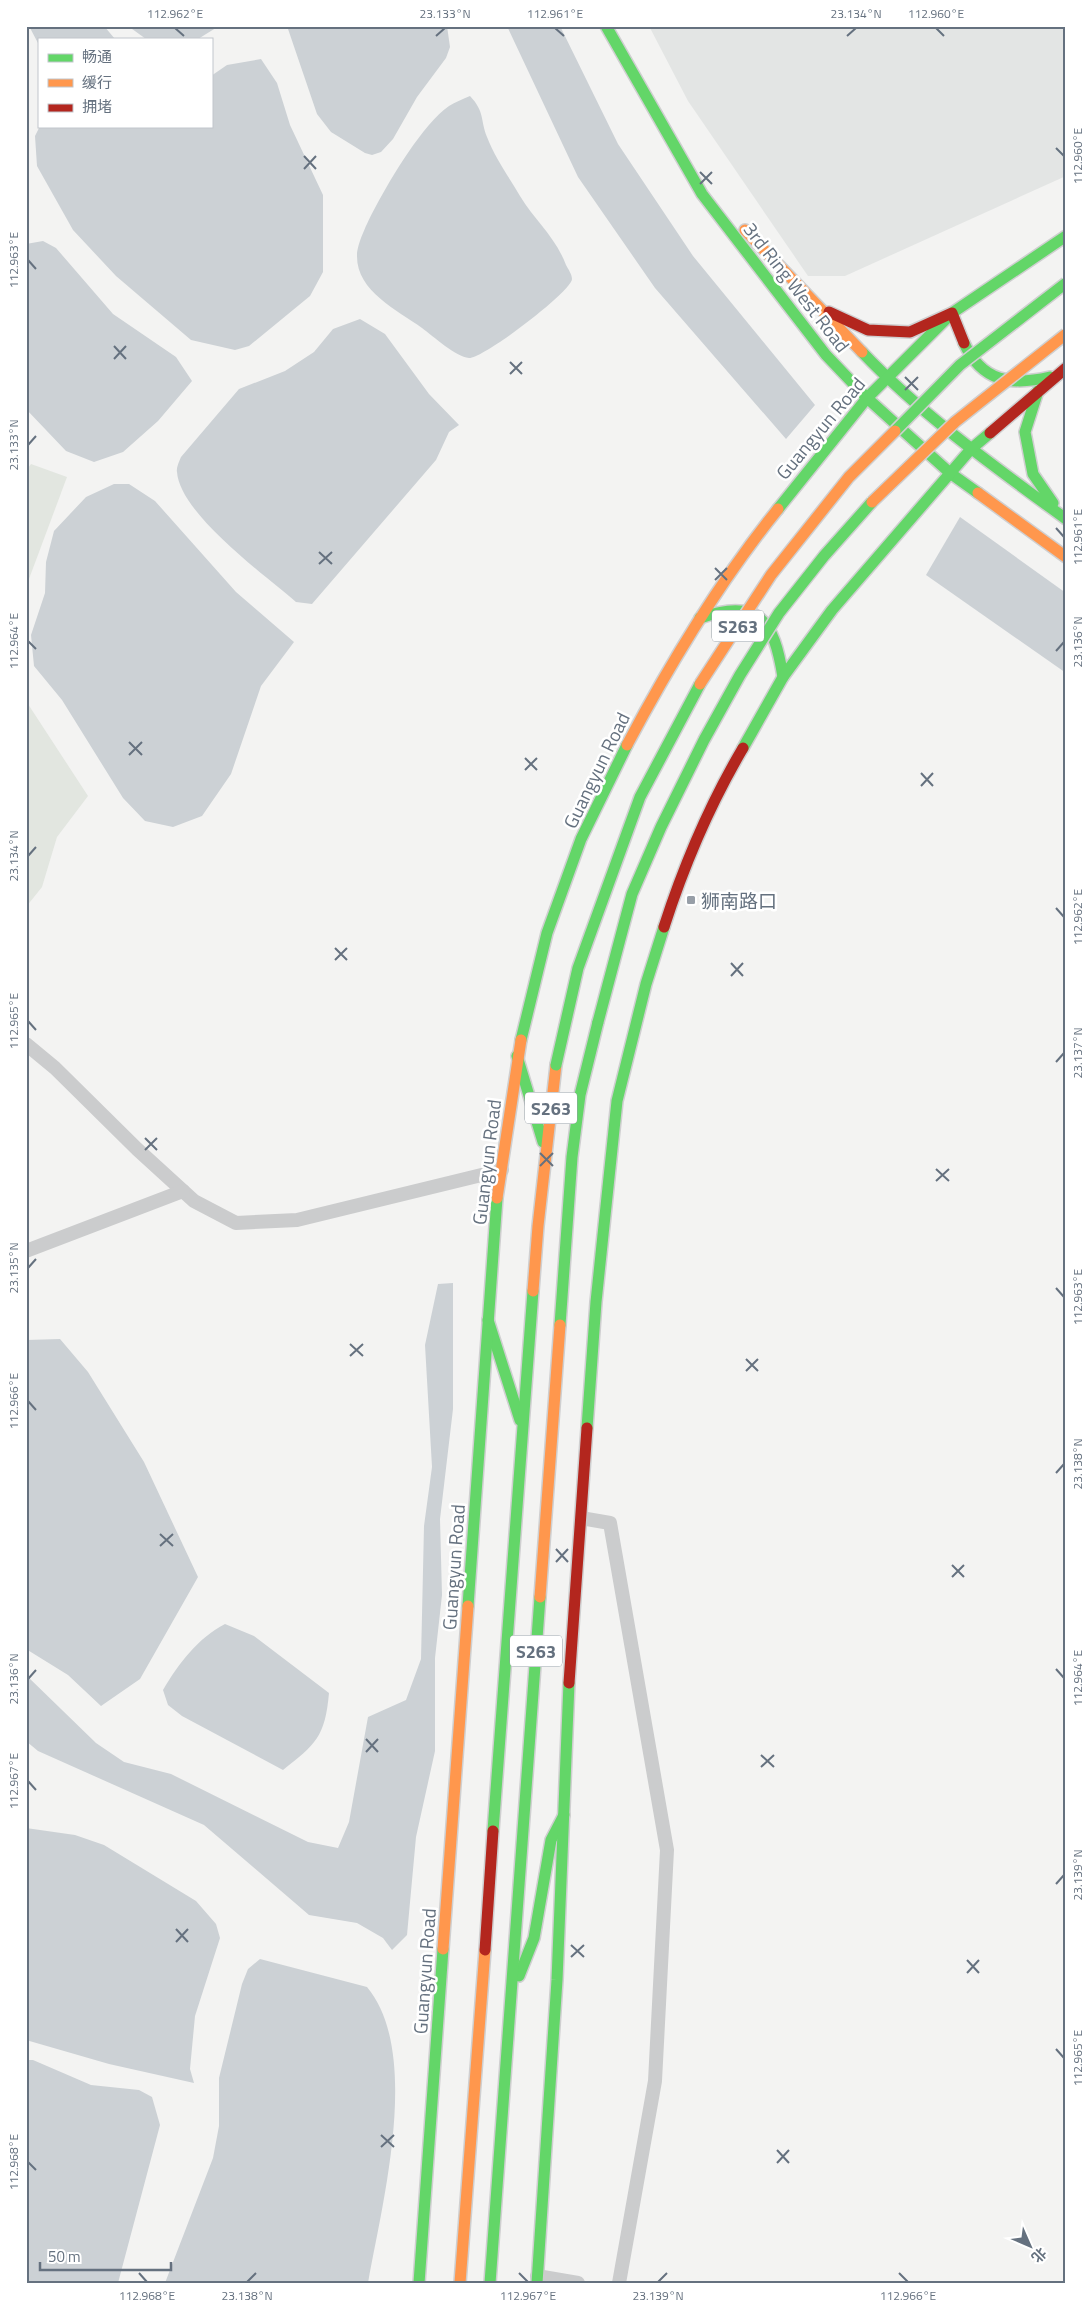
<svg xmlns="http://www.w3.org/2000/svg" width="1092" height="2309" font-family="'Titillium Web','Noto Sans SC',sans-serif">
<style>
.built{fill:#e3e5e4}
.green{fill:#e2e6e0}
.water{fill:#ccd1d5}
.lines{fill:none;stroke-linecap:round;stroke-linejoin:round}
.fast-casing{stroke:#cfcfd0;stroke-width:14}
.slow-casing{stroke:#cfcfd0;stroke-width:14}
.jam-casing{stroke:#cfcfd0;stroke-width:14}
.street{stroke:#cbcccd;stroke-width:14}
.fast{stroke:#63d668;stroke-width:11}
.slow{stroke:#ff974d;stroke-width:11}
.jam{stroke:#b3261e;stroke-width:11}
.fast-bridge-casing{stroke:#cfcfd0;stroke-width:14;stroke-linecap:butt}
.slow-bridge-casing{stroke:#cfcfd0;stroke-width:14;stroke-linecap:butt}
.fast-bridge{stroke:#63d668;stroke-width:11}
.slow-bridge{stroke:#ff974d;stroke-width:11}
.ticks{fill:none;stroke:#65717f;stroke-width:2}
.poi-dot{fill:#979ea7;stroke:#fff;stroke-width:2}
.labels{text-anchor:middle;dominant-baseline:central;stroke-width:5;stroke-linejoin:round;paint-order:stroke}
.shield{fill:#fff;stroke:#939ca5;stroke-width:1}
.shield-label{font-size:18px;font-weight:bold;fill:#65717f}
.street-label{font-size:19px;fill:#65717f;stroke:#fff}
.poi-label{font-size:19px;fill:#65717f;stroke:#fff;text-anchor:start}
.neatline{fill:none;stroke:#65717f;stroke-width:2}
.ticks-label{font-size:12px;text-anchor:middle;fill:#65717f}
</style>
<rect width="100%" height="100%" fill="#f3f3f2"/>
<path class="built" d="M649,26H1066V176L845,276H808L688,101Z"/>
<g class="green">
<path d="M31,464L67,477L26,587V471Z"/>
<path d="M26,701L88,796L57,837L42,887L26,907Z"/>
</g>
<g class="water">
<path d="M29,26H104L115,39H39V45Z"/>
<path d="M128,26H219L198,39H146Z"/>
<path d="M287,26H447L450,47L446,58L417,97L393,139L381,152L372,155L365,153L331,132L317,114Z"/>
<path d="M507,26H560L618,144L693,256L815,405L786,439L655,288L578,177Z"/>
<path d="M261,59L277,83L290,125L323,195V272L310,296L249,346L235,350L191,340L116,276L73,230L37,166L35,136L40,126H211V76L227,65Z"/>
<path d="M470,96C485,112 480,119 487,137C495,158 509,177 520,196C535,221 555,236 566,265C568,269 572,274 572,279C572,291 483,359 469,358C456,357 433,336 422,328C397,310 356,291 357,255C357,243 370,217 376,206C391,178 423,124 449,106C455,102 463,99 470,96Z"/>
<path d="M43,241L56,248L113,314L176,357L192,381L158,421L123,452L94,462L66,451L26,409V244Z"/>
<path d="M360,319L385,334L429,394L459,425L449,432L436,460L312,604L296,602C265,575 180,514 177,472C176,468 179,462 181,457L239,389L285,371L314,352L333,329Z"/>
<path d="M114,484H129L155,501L236,592L294,642L261,686L231,774L202,816L173,827L145,821L123,798L62,700L34,666L31,635L45,593L46,562L54,531L86,497Z"/>
<path d="M960,517L1066,593V673L926,575Z"/>
<path d="M453,1283V1409L440,1519L442,1595L435,1658V1751L416,1837L407,1935L392,1950L383,1938L357,1923L309,1915L204,1825L38,1751L26,1741V1675L96,1743L124,1762L171,1774L308,1842L338,1848L349,1822L368,1717L406,1700L421,1659L424,1526L432,1467L425,1345L438,1284Z"/>
<path d="M60,1339L88,1372L144,1462L198,1577L140,1679L101,1706L68,1675L26,1649V1340Z"/>
<path d="M225,1624L254,1636L329,1693C325,1737 316,1744 283,1770L182,1716L168,1705L163,1690C179,1663 198,1638 225,1624Z"/>
<path d="M26,1828L75,1835L104,1845L196,1901L216,1924L220,1938L195,2016L190,2069L194,2083L109,2064L26,2040Z"/>
<path d="M260,1959L367,1987C422,2053 382,2204 368,2283H165L213,2158L219,2126V2078L242,1984L248,1969Z"/>
<path d="M26,2060H33L91,2085L139,2090L152,2097L160,2125L118,2283H26Z"/>
</g>
<g class="lines">
<g class="fast-casing">
<g id="fast">
<path d="M606,26L702,194L826,355L867,398L950,473L978,493"/>
<path d="M964,343C982,382 1011,386 1050,377"/>
<path d="M862,352C923,416 995,467 1066,519"/>
<path d="M1038,391L1025,432L1033,474L1053,503"/>
<path d="M778,509L867,398L952,313L1066,236"/>
<path d="M700,618C759,597 774,621 783,677"/>
<path d="M743,748L783,677L832,610L971,449L990,433"/>
<path d="M521,1040L547,933L581,839L627,745"/>
<path d="M517,1056L543,1142"/>
<path d="M488,1320L520,1420"/>
<path d="M560,1325L572,1157L580,1095L598,1022"/>
<path d="M587,1428L596,1302L617,1101L646,984L664,927"/>
<path d="M468,1606L497,1198"/>
<path d="M493,1831L533,1291"/>
<path d="M519,1976L534,1938L551,1840L564,1815"/>
<path d="M419,2283L443,1949"/>
<path d="M490,2283L540,1597"/>
<path d="M537,2283L557,1980L569,1683"/>
</g>
</g>
<g class="slow-casing">
<g id="slow">
<path d="M745,230L862,352"/>
<path d="M978,493L1066,557"/>
<path d="M627,745C671,662 719,582 778,509"/>
<path d="M497,1198L521,1040"/>
<path d="M533,1291L538,1226L556,1065"/>
<path d="M540,1597L560,1325"/>
<path d="M443,1949L468,1606"/>
<path d="M460,2283L485,1950"/>
</g>
</g>
<g class="jam-casing">
<g id="jam">
<path d="M829,312L868,330L910,332L952,313L964,343"/>
<path d="M990,433L1066,368"/>
<path d="M664,927C684,865 710,804 743,748"/>
<path d="M569,1683L587,1428"/>
<path d="M485,1950L493,1831"/>
</g>
</g>
<g class="street">
<path d="M26,1044L55,1068L137,1149L194,1201L236,1223L297,1220L502,1170"/>
<path d="M26,1251L183,1191"/>
<path d="M581,1518L610,1523L667,1850L655,2081L619,2283"/>
<path d="M537,2276L578,2283"/>
</g>
<use href="#fast" class="fast"/>
<use href="#slow" class="slow"/>
<use href="#jam" class="jam"/>
<g class="fast-bridge-casing">
<g id="fast-bridge">
<path d="M895,431L960,365L1066,283"/>
<path d="M598,1022L632,894L661,827L704,740L740,675L779,613L824,556L872,502"/>
<path d="M556,1065L578,968L640,797L700,684"/>
</g>
</g>
<g class="slow-bridge-casing">
<g id="slow-bridge">
<path d="M872,502L955,422L1066,334"/>
<path d="M700,684L771,575L849,477L895,431"/>
</g>
</g>
<use href="#fast-bridge" class="fast-bridge"/>
<use href="#slow-bridge" class="slow-bridge"/>
</g>
<path class="ticks" d="M175,28L184,36M555,28L564,36M936,28L944,36M436,36L445,28M847,36L856,28M1056,148L1064,156M304,156L316,169M304,169L316,156M700,172L712,184M700,184L712,172M28,260L36,269M114,346L126,359M114,359L126,346M510,362L522,374M510,374L522,362M905,377L918,390M905,390L918,377M28,445L36,436M1056,528L1064,537M319,552L332,564M319,564L332,552M715,568L727,580M715,580L727,568M28,641L36,649M1056,651L1064,642M129,742L142,755M129,755L142,742M525,758L537,770M525,770L537,758M921,773L933,786M921,786L933,773M28,856L36,847M1056,908L1064,917M335,948L347,960M335,960L347,948M731,963L743,976M731,976L743,963M28,1021L36,1030M1056,1062L1064,1053M145,1138L157,1150M145,1150L157,1138M540,1153L553,1166M540,1166L553,1153M936,1169L949,1181M936,1181L949,1169M28,1268L36,1259M1056,1288L1064,1297M350,1344L363,1356M350,1356L363,1344M746,1359L758,1371M746,1371L758,1359M28,1401L36,1410M1056,1473L1064,1464M160,1534L173,1546M160,1546L173,1534M556,1549L568,1562M556,1562L568,1549M952,1565L964,1577M952,1577L964,1565M1056,1669L1064,1678M28,1679L36,1670M366,1739L378,1752M366,1752L378,1739M761,1755L774,1767M761,1767L774,1755M28,1781L36,1790M1056,1884L1064,1875M176,1929L188,1942M176,1942L188,1929M571,1945L584,1957M571,1957L584,1945M967,1960L979,1973M967,1973L979,1960M1056,2049L1064,2058M381,2135L394,2147M381,2147L394,2135M777,2150L789,2163M28,2162L36,2170M777,2163L789,2150M139,2273L147,2282M519,2273L528,2282M899,2273L908,2282M247,2282L256,2273M658,2282L667,2273"/>
<rect class="poi-dot" x="686" y="895" width="10" height="10" rx="2.5"/>
<g class="labels">
<g class="shield">
<rect x="712" y="610.5" width="52" height="31" rx="4"/>
<rect x="525" y="1092.5" width="52" height="31" rx="4"/>
<rect x="510" y="1635.5" width="52" height="31" rx="4"/>
</g>
<g class="shield-label">
<text x="738" y="626">S263</text>
<text x="551" y="1108">S263</text>
<text x="536" y="1651">S263</text>
</g>
<g class="street-label">
<text transform="translate(797 287) rotate(52)">3rd Ring West Road</text>
<text transform="translate(820 428) rotate(-50)">Guangyun Road</text>
<text transform="translate(596 770) rotate(-64)">Guangyun Road</text>
<text transform="translate(486 1162) rotate(-83)">Guangyun Road</text>
<text transform="translate(453 1567) rotate(-86)">Guangyun Road</text>
<text transform="translate(424 1971) rotate(-86)">Guangyun Road</text>
</g>
<g class="poi-label">
<text x="701" y="900">狮南路口</text>
</g>
</g>
<rect width="1092" height="2309" fill="none" stroke="#ffffff" stroke-width="55"/>
<rect x="38" y="38" width="175" height="90" fill="#ffffff" stroke="#c1c6cc"/>
<rect x="48" y="54" width="25" height="8" fill="#63d668" stroke="#c1c6cc"/>
<text x="82" y="62" font-size="15" fill="#65717f">畅通</text>
<rect x="48" y="79" width="25" height="8" fill="#ff974d" stroke="#c1c6cc"/>
<text x="82" y="88" font-size="15" fill="#65717f">缓行</text>
<rect x="48" y="104" width="25" height="8" fill="#b3261e" stroke="#c1c6cc"/>
<text x="82" y="112" font-size="15" fill="#65717f">拥堵</text>
<g transform="translate(1030 2246) rotate(135)" stroke="#ffffff" stroke-width="4" paint-order="stroke">
<path d="M0-4L9 19L0 12L-9 19Z" fill="#65717f"/>
<text y="-8" font-size="14" font-weight="bold" text-anchor="middle" fill="#65717f">北</text>
</g>
<path d="M40 2262v8h131v-8" fill="none" stroke="#65717f" stroke-width="2.5"/>
<text x="48" y="2262" font-size="15" fill="#65717f" stroke="#ffffff" stroke-width="4" paint-order="stroke">50 m</text>
<rect x="28" y="28" width="1036" height="2254" class="neatline"/>
<g class="ticks-label">
<text x="175" y="18">112.962°E</text>
<text x="445" y="18">23.133°N</text>
<text x="555" y="18">112.961°E</text>
<text x="856" y="18">23.134°N</text>
<text x="936" y="18">112.960°E</text>
<text transform="translate(1078 156) rotate(-90)" y="4">112.960°E</text>
<text transform="translate(14 260) rotate(-90)" y="4">112.963°E</text>
<text transform="translate(14 445) rotate(-90)" y="4">23.133°N</text>
<text transform="translate(1078 537) rotate(-90)" y="4">112.961°E</text>
<text transform="translate(14 641) rotate(-90)" y="4">112.964°E</text>
<text transform="translate(1078 642) rotate(-90)" y="4">23.136°N</text>
<text transform="translate(14 856) rotate(-90)" y="4">23.134°N</text>
<text transform="translate(1078 917) rotate(-90)" y="4">112.962°E</text>
<text transform="translate(14 1021) rotate(-90)" y="4">112.965°E</text>
<text transform="translate(1078 1053) rotate(-90)" y="4">23.137°N</text>
<text transform="translate(14 1268) rotate(-90)" y="4">23.135°N</text>
<text transform="translate(1078 1297) rotate(-90)" y="4">112.963°E</text>
<text transform="translate(14 1401) rotate(-90)" y="4">112.966°E</text>
<text transform="translate(1078 1464) rotate(-90)" y="4">23.138°N</text>
<text transform="translate(1078 1678) rotate(-90)" y="4">112.964°E</text>
<text transform="translate(14 1679) rotate(-90)" y="4">23.136°N</text>
<text transform="translate(14 1781) rotate(-90)" y="4">112.967°E</text>
<text transform="translate(1078 1875) rotate(-90)" y="4">23.139°N</text>
<text transform="translate(1078 2058) rotate(-90)" y="4">112.965°E</text>
<text transform="translate(14 2162) rotate(-90)" y="4">112.968°E</text>
<text x="147" y="2300">112.968°E</text>
<text x="247" y="2300">23.138°N</text>
<text x="528" y="2300">112.967°E</text>
<text x="658" y="2300">23.139°N</text>
<text x="908" y="2300">112.966°E</text>
</g>
</svg>
